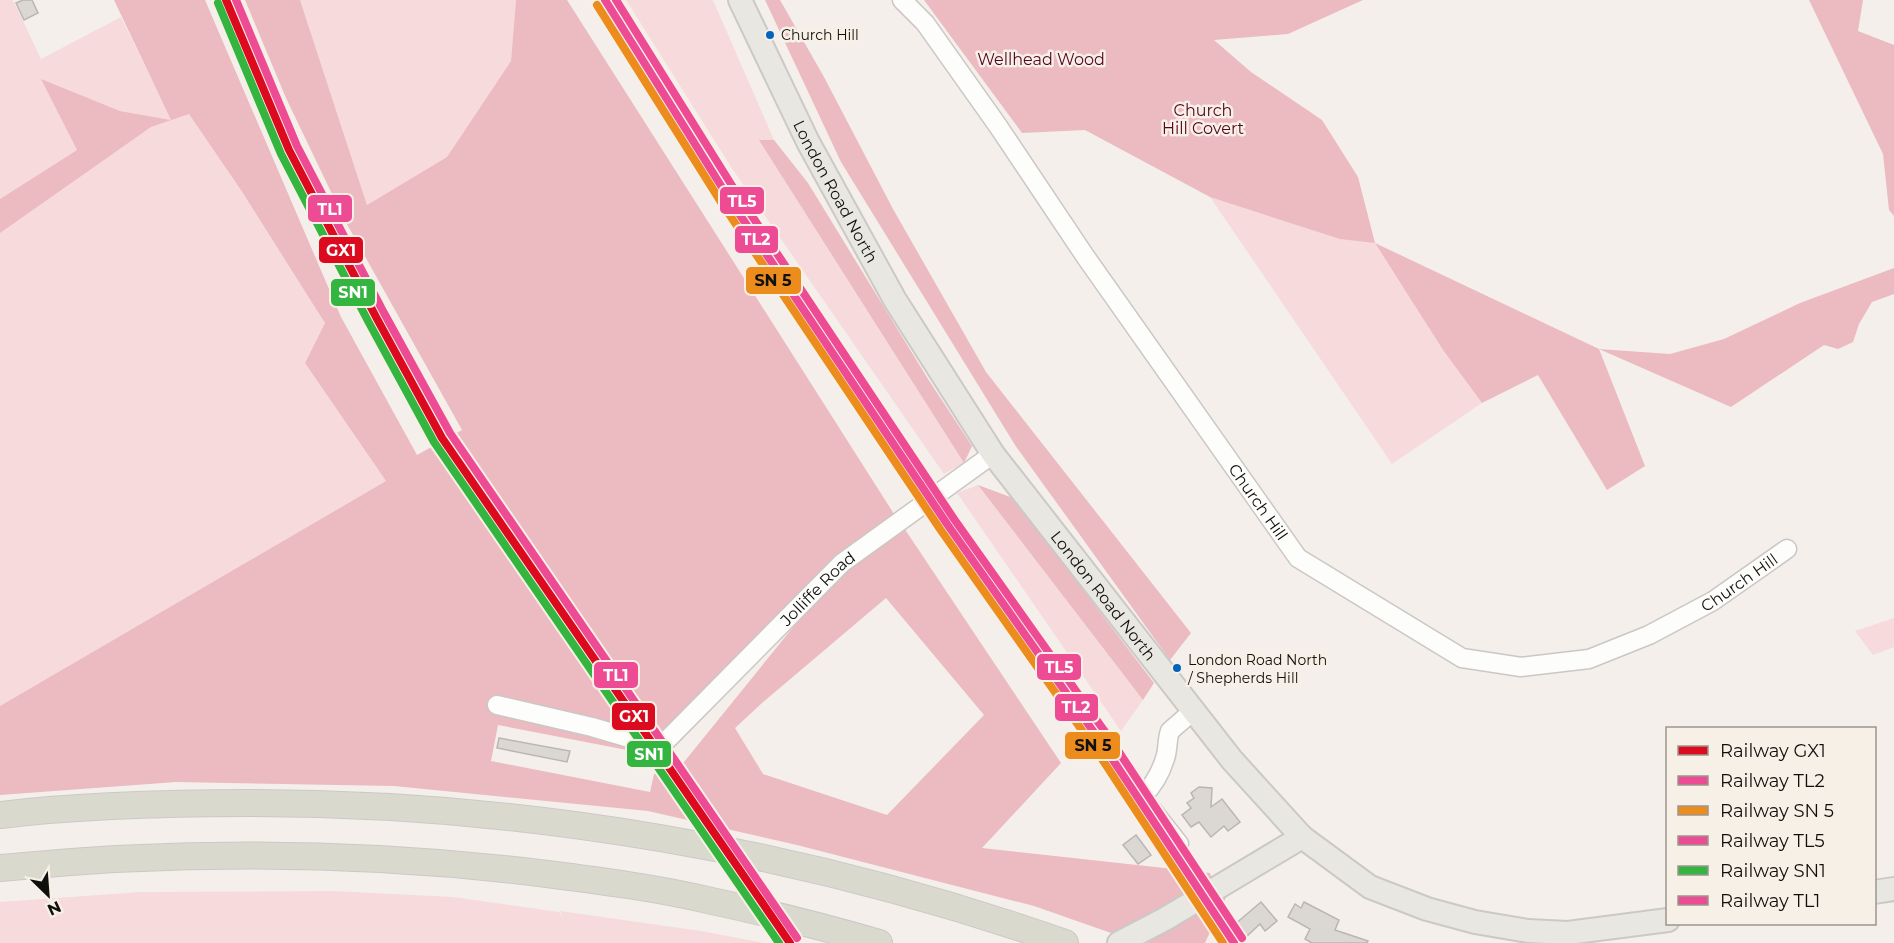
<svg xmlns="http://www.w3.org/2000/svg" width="1894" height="943" font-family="Montserrat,sans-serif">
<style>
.green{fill:#f7dadc}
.forest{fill:#ecbac1;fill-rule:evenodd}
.building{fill:#dbd7d3;stroke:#bab6b3;stroke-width:1.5}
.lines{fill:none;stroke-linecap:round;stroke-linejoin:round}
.minor-casing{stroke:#cbc7c4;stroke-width:21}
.major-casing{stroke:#cbc9c7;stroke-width:26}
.highway-casing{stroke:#cbc9c7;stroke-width:28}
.minor{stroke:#fdfdfc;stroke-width:18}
.major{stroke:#e8e7e1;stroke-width:22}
.highway{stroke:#dad9ce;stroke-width:26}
.rail-1-casing{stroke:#f7f0e7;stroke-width:12}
.rail-2-casing{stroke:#f7f0e7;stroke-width:12}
.rail-3-casing{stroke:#f7f0e7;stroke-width:12}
.rail-4-casing{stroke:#f7f0e7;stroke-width:12}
.rail-5-casing{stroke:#f7f0e7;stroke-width:12}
.rail-6-casing{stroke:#f7f0e7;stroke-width:12}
.rail-1{stroke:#dc0a1e;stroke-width:8}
.rail-2{stroke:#ee4b95;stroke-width:8}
.rail-3{stroke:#ec8c1c;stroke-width:8}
.rail-4{stroke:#ee4b95;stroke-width:8}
.rail-5{stroke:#33b540;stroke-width:8}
.rail-6{stroke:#ee4b95;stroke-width:8}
.bus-dot{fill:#0065bd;stroke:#f7f0e7;stroke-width:2}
.labels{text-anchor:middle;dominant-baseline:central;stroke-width:5;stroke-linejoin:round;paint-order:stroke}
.bus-label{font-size:14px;fill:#110f0c;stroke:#f7f0e7;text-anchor:start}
.park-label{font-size:16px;fill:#540521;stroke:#f7f0e7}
.street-label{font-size:16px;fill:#110f0c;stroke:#f7f0e7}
.line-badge{stroke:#f7f0e7;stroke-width:2}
.badge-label{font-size:16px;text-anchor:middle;font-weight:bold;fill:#fff}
.pale-badge-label{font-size:16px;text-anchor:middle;font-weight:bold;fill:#111}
</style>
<rect width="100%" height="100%" fill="#f4efea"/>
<g class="green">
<path d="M0,0H13L41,59L121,17L171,119L188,113L248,184L325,323L305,363L386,481L0,706V227L151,127L170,120L120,111L42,80L77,150L0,199Z"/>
<path d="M300,0H516L511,61L447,157L367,205Z"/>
<path d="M626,0H713L774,140H760L964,463L944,474L733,170Z"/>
<path d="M1210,197L1375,243L1443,350L1482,403L1392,464Z"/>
<path d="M978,485L1143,700L1121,731L957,493Z"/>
<path d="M1894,618V647L1873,655L1855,631Z"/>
<path d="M333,891L453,897L559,912L564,920L560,911L701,931L764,943H0V902L141,892Z"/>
</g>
<g class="forest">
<path d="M114,0H205L341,317L417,455L462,430L343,217L286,98L245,0H300L367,205L447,157L511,61L516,0H567L894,514L834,557L674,743L658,756L498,725L491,761L650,792L654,774L684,762L790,631L845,568L904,528L1061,763L982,848L1210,873L1213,883L1111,933L1034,906L797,845L648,811L394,786L176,782L0,795V706L386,481L305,363L325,323L241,190L189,114L151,127L0,233V199L77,150L41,79L120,111L171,120ZM886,598L984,715L887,815L763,774L735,728L762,703Z"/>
<path d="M765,0H780L824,77L893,209L986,372L1191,633L1170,660L1015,445L841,162Z"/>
<path d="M924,0H1363L1288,34L1214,40L1251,72L1322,120L1358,177L1375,243L1599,349L1670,354L1724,339L1800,303L1894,268V294L1872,302L1859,324L1853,342L1838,349L1824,345L1731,407L1599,349L1645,466L1607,490L1538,375L1482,403L1443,350L1375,243L1340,239L1210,197L1085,130L1022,133Z"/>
<path d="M1809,0H1863L1858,31L1894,45V216L1889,210L1883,154Z"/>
<path d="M759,140H774L808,183L928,379L972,446L964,463Z"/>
<path d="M978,485L1013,498L1154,683L1143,700Z"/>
<path d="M1228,893L1205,943H1147Z"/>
</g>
<g class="building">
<path d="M23,0H32L38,13L24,20L16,3Z"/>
<path d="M499,738L570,751L567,762L497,748Z"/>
<path d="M1199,787L1212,788L1211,807L1222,799L1240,822L1228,831L1224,826L1211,837L1199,822L1191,827L1182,815L1191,808L1187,803L1194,798L1191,793Z"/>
<path d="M1136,835L1151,855L1138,864L1123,845Z"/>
<path d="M1261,902L1277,921L1265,931L1260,924L1245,938L1234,925Z"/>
<path d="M1304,902L1339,920L1335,930L1368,941L1367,943H1312L1305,939L1310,929L1288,917L1295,904L1301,908Z"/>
</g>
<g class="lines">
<g class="minor-casing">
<g id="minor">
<path id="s1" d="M902,0L925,23L998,126L1085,256L1298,558L1462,658L1521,667L1589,659L1649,635L1713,601L1787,549"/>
<path id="s2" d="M497,705L592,727L660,747L842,563L993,454"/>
<path d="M1179,844L1142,797C1153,786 1162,770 1166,755C1168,747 1167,739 1170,731L1193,711"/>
</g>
</g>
<g class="major-casing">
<g id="major">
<path id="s3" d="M740,0L808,142L895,300L993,454L1232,760L1302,837L1370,887L1427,909L1475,922L1528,931L1568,933L1668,920"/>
<path d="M1874,892L1894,889"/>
<path d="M1119,943L1165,919L1302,837"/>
</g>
</g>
<g class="highway-casing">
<g id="highway">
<path d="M0,815C83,805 166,803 249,803C527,803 803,851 1065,943"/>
<path d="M0,868C182,850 365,851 547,874C602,881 657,888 712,901C768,913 824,927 879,943"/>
</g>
</g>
<use href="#minor" class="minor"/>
<use href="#major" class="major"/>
<use href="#highway" class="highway"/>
<g class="rail-1-casing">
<path id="rail-1" d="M226,0L289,150L376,317L442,438L790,943"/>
</g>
<g class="rail-2-casing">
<path id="rail-2" d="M605,0L728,197L947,524L1105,748L1234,943"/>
</g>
<g class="rail-3-casing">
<path id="rail-3" d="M597,5L721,202L940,529L1098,753L1223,943"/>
</g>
<g class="rail-4-casing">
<path id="rail-4" d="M616,0L736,192L954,519L1113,743L1242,938"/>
</g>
<g class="rail-5-casing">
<path id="rail-5" d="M218,3L281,154L368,321L434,442L779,943"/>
</g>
<g class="rail-6-casing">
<path id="rail-6" d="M236,0L297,146L384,313L450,433L797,938"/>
</g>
<use href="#rail-1" class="rail-1"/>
<use href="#rail-2" class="rail-2"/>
<use href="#rail-3" class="rail-3"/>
<use href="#rail-4" class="rail-4"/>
<use href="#rail-5" class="rail-5"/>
<use href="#rail-6" class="rail-6"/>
</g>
<g class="bus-dot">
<circle cx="770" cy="35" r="5"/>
<circle cx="1177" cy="668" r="5"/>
</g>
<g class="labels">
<g class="bus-label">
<text x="781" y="35">Church Hill</text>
<text x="1188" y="660">London Road North<tspan x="1188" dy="18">/ Shepherds Hill</tspan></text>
</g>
<g class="park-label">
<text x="1041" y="59">Wellhead Wood</text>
<text x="1203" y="110">Church<tspan x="1203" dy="18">Hill Covert</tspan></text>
</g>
<g class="street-label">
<text stroke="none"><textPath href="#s3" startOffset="214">London Road North</textPath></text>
<text stroke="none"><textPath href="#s1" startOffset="616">Church Hill</textPath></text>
<text stroke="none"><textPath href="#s1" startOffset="1174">Church Hill</textPath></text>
<text stroke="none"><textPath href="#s2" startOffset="392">Jolliffe Road</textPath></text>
<text stroke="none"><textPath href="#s3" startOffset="700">London Road North</textPath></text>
</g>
</g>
<g class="line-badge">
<rect x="719" y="186" width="46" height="29" rx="6" fill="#ee4b95"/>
<rect x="307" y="194" width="46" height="29" rx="6" fill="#ee4b95"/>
<rect x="734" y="225" width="45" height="29" rx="6" fill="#ee4b95"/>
<rect x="318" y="236" width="46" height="28" rx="6" fill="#dc0a1e"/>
<rect x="745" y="266" width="57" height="29" rx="6" fill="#ec8c1c"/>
<rect x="330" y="278" width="46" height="29" rx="6" fill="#33b540"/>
<rect x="1036" y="653" width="46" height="28" rx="6" fill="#ee4b95"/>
<rect x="593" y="661" width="46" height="28" rx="6" fill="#ee4b95"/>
<rect x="1054" y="693" width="45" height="29" rx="6" fill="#ee4b95"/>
<rect x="611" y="702" width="45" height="29" rx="6" fill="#dc0a1e"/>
<rect x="1064" y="731" width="57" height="29" rx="6" fill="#ec8c1c"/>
<rect x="626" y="740" width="46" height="28" rx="6" fill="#33b540"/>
</g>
<g class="badge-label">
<text x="742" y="207">TL5</text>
<text x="330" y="215">TL1</text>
<text x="756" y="245">TL2</text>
<text x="341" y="256">GX1</text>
<text x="353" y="298">SN1</text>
<text x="1059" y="673">TL5</text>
<text x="616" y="681">TL1</text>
<text x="1076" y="713">TL2</text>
<text x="634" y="722">GX1</text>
<text x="649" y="760">SN1</text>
</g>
<g class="pale-badge-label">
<text x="773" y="286">SN 5</text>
<text x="1093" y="751">SN 5</text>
</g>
<rect x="1666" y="727" width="210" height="198" fill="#f7f0e7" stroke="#9b968f" stroke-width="1.5"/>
<rect x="1678" y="746" width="30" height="9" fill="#dc0a1e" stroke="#9b968f" stroke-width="1.5"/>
<text x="1720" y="757" font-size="18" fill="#110f0c">Railway GX1</text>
<rect x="1678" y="776" width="30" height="9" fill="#ee4b95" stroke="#9b968f" stroke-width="1.5"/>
<text x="1720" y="787" font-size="18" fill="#110f0c">Railway TL2</text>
<rect x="1678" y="806" width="30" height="9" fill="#ec8c1c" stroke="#9b968f" stroke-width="1.5"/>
<text x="1720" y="817" font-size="18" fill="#110f0c">Railway SN 5</text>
<rect x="1678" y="836" width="30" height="9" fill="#ee4b95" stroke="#9b968f" stroke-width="1.5"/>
<text x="1720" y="847" font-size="18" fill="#110f0c">Railway TL5</text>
<rect x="1678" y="866" width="30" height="9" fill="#33b540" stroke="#9b968f" stroke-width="1.5"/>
<text x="1720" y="877" font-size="18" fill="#110f0c">Railway SN1</text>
<rect x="1678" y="896" width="30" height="9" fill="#ee4b95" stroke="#9b968f" stroke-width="1.5"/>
<text x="1720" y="907" font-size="18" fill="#110f0c">Railway TL1</text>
<g transform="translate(48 895) rotate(155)" stroke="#f7f0e7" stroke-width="4.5" paint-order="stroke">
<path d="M0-4.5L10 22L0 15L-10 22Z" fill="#110f0c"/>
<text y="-9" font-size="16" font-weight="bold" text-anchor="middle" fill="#110f0c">N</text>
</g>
</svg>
